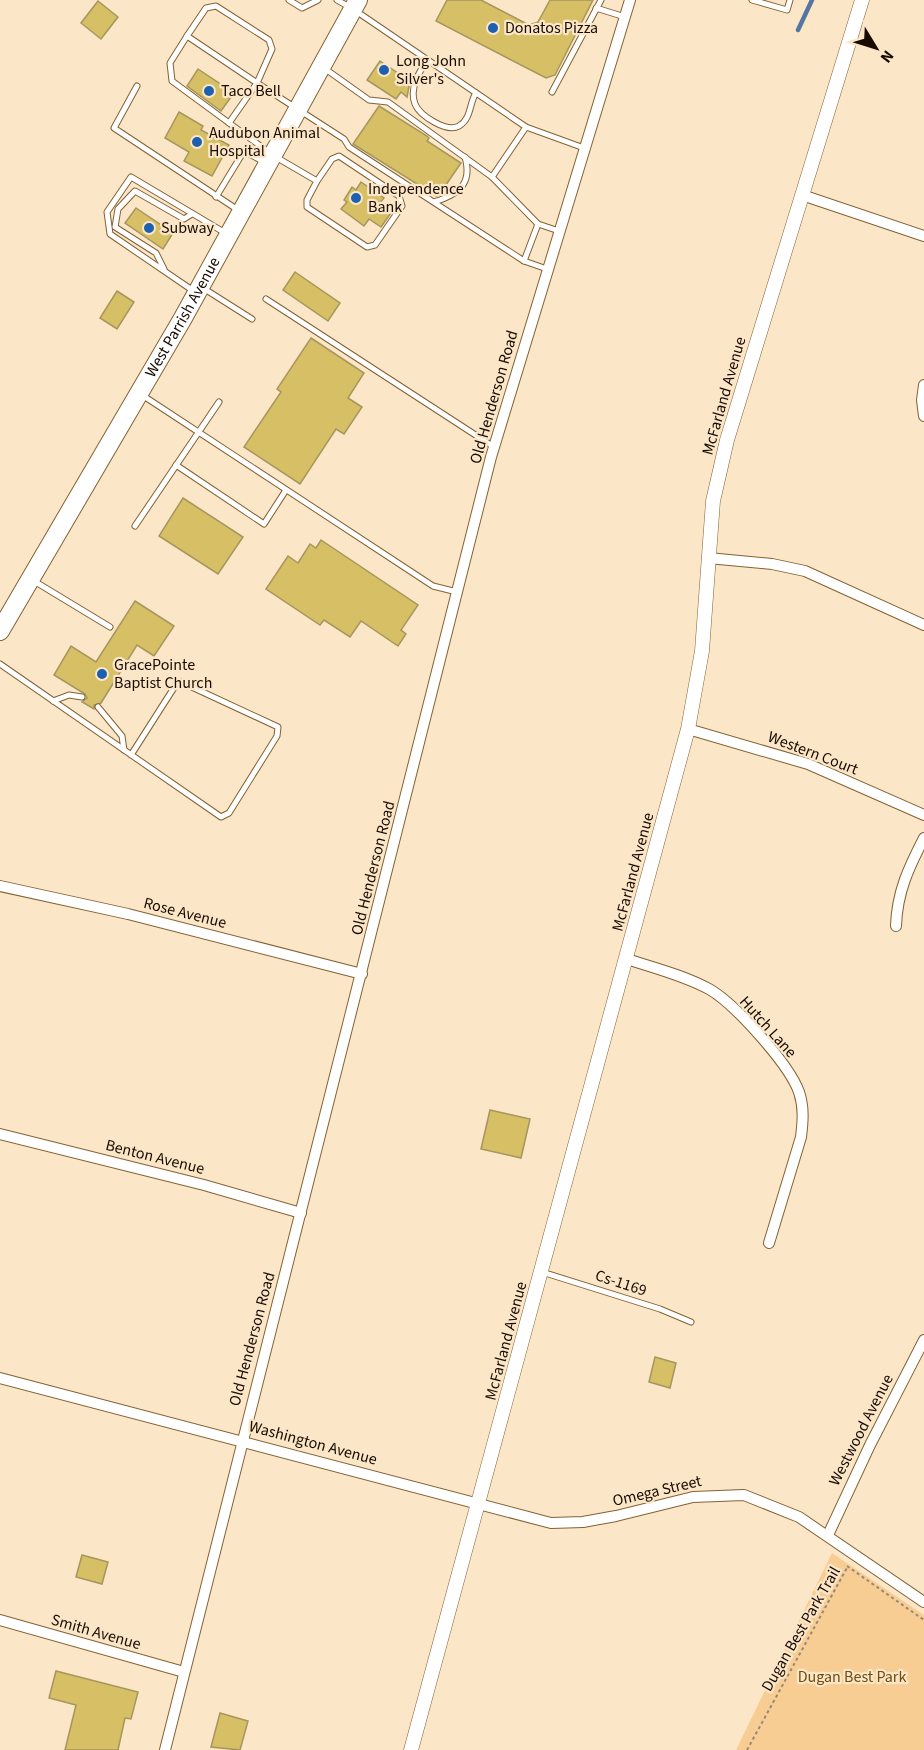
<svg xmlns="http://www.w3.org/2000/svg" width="924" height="1750" font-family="'Source Sans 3',sans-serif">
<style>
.green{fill:#f7cd93}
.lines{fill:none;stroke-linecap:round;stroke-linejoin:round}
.stream{stroke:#5576a2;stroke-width:4.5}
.building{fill:#d6bf64;stroke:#a5965e;stroke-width:1.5}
.service-casing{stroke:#836232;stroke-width:7}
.minor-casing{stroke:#836232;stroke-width:12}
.tertiary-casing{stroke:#836232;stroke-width:15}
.primary-casing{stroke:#836232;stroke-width:20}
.path{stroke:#9a8873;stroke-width:2;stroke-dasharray:3 3;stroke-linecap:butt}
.service{stroke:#fff;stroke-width:5}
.minor{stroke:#fff;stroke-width:10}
.tertiary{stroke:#fff;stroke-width:14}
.primary{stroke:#fff;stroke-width:18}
.poi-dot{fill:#1c60b1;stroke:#fce6c8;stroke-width:2}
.labels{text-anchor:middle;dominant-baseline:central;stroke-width:4.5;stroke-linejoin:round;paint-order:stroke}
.poi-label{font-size:16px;fill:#170b00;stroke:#fce6c8;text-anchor:start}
.street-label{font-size:16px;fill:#170b00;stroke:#fce6c8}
.park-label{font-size:16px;fill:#6f4c0f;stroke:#fce6c8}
</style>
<rect width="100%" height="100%" fill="#fce6c8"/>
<path class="green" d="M832,1553L924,1615V1750H736Z"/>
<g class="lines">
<path class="stream" d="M798,30L812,0"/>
</g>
<g class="building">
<path d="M447,0H481L529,25L538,22L550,0H593L555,75L546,78L436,21Z"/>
<path d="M98,1L118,17L101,39L81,23Z"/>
<path d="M380,61L410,81L407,97L401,92L396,99L367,80Z"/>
<path d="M198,69L234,93L221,111L187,86Z"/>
<path d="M379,106L427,136L429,138L427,141L461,163L439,195L436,196L353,144Z"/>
<path d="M179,112L203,126L201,130L229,145L212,176L184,161L189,152L165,138Z"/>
<path d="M361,182L384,198L379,204L391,213L381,227L369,219L364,226L341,209L347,202L344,200L352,187L356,190Z"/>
<path d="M136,208L173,233L163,249L125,223Z"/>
<path d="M295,272L340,303L328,321L283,290Z"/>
<path d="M117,291L134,302L117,329L100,318Z"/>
<path d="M311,338L364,373L348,398L362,407L344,434L336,429L300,484L244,447L281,392L277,389Z"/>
<path d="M183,498L243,537L218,574L159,536Z"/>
<path d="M321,540L418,605L401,630L406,634L398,646L361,621L350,637L324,620L320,625L266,589L288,556L298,563L310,544L316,548Z"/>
<path d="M135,601L174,626L154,656L137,645L101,703L94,705V709L82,702L87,698L85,694L54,675L71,646L96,662Z"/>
<path d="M490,1110L530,1119L521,1158L481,1149Z"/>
<path d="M655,1357L676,1363L670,1388L649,1382Z"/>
<path d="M82,1555L108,1562L102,1584L76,1577Z"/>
<path d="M56,1671L138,1692L131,1719L125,1718L118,1750H65L76,1705L49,1698Z"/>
<path d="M220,1713L248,1721L240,1750L211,1747Z"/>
</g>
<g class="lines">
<g class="service-casing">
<g id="service">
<path d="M289,0L302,8L318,0"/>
<path d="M337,0L353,9L526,127L584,148"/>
<path d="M752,0L787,10L790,0"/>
<path d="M596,8L625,17"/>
<path d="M187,36L170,63L172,81L274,156L317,181L307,200V207L367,247L375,245L402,206L399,196L339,156L332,159L317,181"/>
<path d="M428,60C419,71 409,89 415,104C420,116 447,133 459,126C472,118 469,103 476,93"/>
<path d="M324,68L369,100L388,102L492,177L538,224L559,231"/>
<path d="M137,86L114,128L238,210"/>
<path d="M552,92L601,0"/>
<path d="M229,123L257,83L187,36L206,8L216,6L269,40L272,49L257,83L344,139L349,147L524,261L547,269"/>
<path d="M492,177L526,127"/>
<path d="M216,197L244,151L264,162"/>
<path d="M434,202C457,195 473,185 465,157"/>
<path d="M524,261L538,224"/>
<path d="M164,269L156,253L115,227L118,209L135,191L184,219L192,214"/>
<path d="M203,288L252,319"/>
<path d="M195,292L110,234L107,212L131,177L227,234"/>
<path d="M266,299L494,447"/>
<path d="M142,395L433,586L457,592"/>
<path d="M176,465L264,524L286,490"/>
<path d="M135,526L219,402"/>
<path d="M34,581L110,627"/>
<path d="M0,664L221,817L229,813L277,736L278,727L181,682L177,683L131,755"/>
<path d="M53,701L69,695L82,697"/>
<path d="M98,707L122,736L124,750"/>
<path d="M542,1272L660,1309L691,1322"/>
</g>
</g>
<g class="minor-casing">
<g id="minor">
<path d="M802,195L924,236"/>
<path d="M924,385L922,400L924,416"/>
<path d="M708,558L772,564L805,571L924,625"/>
<path d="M688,729L808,764L924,815"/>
<path d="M0,886L128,914L362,974"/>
<path d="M896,926C897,892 909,867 924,838"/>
<path d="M627,959C654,968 683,975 709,989C734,1003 789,1064 799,1092C804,1107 803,1121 801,1137L769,1243"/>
<path d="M0,1134L204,1185L301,1213"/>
<path d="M0,1378L551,1523L583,1522L616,1516L693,1497L744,1495L799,1517L924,1602"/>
<path d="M828,1535L870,1445L924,1340"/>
<path d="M0,1620L184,1672"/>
<path d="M165,1750L491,457L630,0"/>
</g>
</g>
<g class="tertiary-casing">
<path id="tertiary" d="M411,1750L688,729L702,651L713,501L727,440L862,0"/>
</g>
<g class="primary-casing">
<g id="primary">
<path id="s1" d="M0,631L183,318L358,0"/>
</g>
</g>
<g class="path">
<path d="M847,1566L924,1620"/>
<path d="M747,1750L848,1566"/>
</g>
<use href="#service" class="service"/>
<use href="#minor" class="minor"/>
<use href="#tertiary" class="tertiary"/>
<use href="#primary" class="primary"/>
</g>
<g class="poi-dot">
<circle cx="493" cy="28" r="6"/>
<circle cx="384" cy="70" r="6"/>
<circle cx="209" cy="91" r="6"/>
<circle cx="197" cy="142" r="6"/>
<circle cx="356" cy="198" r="6"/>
<circle cx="149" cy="228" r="6"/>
<circle cx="102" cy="674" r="6"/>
</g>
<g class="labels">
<g class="poi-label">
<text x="505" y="28">Donatos Pizza</text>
<text x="396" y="61">Long John<tspan x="396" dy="18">Silver's</tspan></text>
<text x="221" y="91">Taco Bell</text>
<text x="209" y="133">Audubon Animal<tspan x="209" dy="18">Hospital</tspan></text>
<text x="368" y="189">Independence<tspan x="368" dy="18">Bank</tspan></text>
<text x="161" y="228">Subway</text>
<text x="114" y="665">GracePointe<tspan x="114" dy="18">Baptist Church</tspan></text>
</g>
<g class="street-label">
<text stroke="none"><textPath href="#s1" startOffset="363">West Parrish Avenue</textPath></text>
<text transform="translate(724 396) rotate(-74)">McFarland Avenue</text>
<text transform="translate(494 397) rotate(-74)">Old Henderson Road</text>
<text transform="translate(813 753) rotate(21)">Western Court</text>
<text transform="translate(373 868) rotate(-76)">Old Henderson Road</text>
<text transform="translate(633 872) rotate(-75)">McFarland Avenue</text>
<text transform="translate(185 913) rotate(14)">Rose Avenue</text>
<text transform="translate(768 1027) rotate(48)">Hutch Lane</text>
<text transform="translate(155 1157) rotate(14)">Benton Avenue</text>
<text transform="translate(621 1283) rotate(18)">Cs-1169</text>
<text transform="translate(252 1339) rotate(-75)">Old Henderson Road</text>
<text transform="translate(506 1341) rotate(-75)">McFarland Avenue</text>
<text transform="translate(861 1430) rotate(-63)">Westwood Avenue</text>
<text transform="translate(313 1443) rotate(15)">Washington Avenue</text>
<text transform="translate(657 1491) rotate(-13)">Omega Street</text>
<text transform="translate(801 1629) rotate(-60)">Dugan Best Park Trail</text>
<text transform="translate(96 1632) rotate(16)">Smith Avenue</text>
</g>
<g class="park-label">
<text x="852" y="1677">Dugan Best Park</text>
</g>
</g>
<g transform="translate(876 48) rotate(128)" stroke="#fce6c8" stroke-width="4.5" paint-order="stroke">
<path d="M0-4.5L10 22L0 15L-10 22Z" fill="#170b00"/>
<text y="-9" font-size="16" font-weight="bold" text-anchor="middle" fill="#170b00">N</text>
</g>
</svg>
